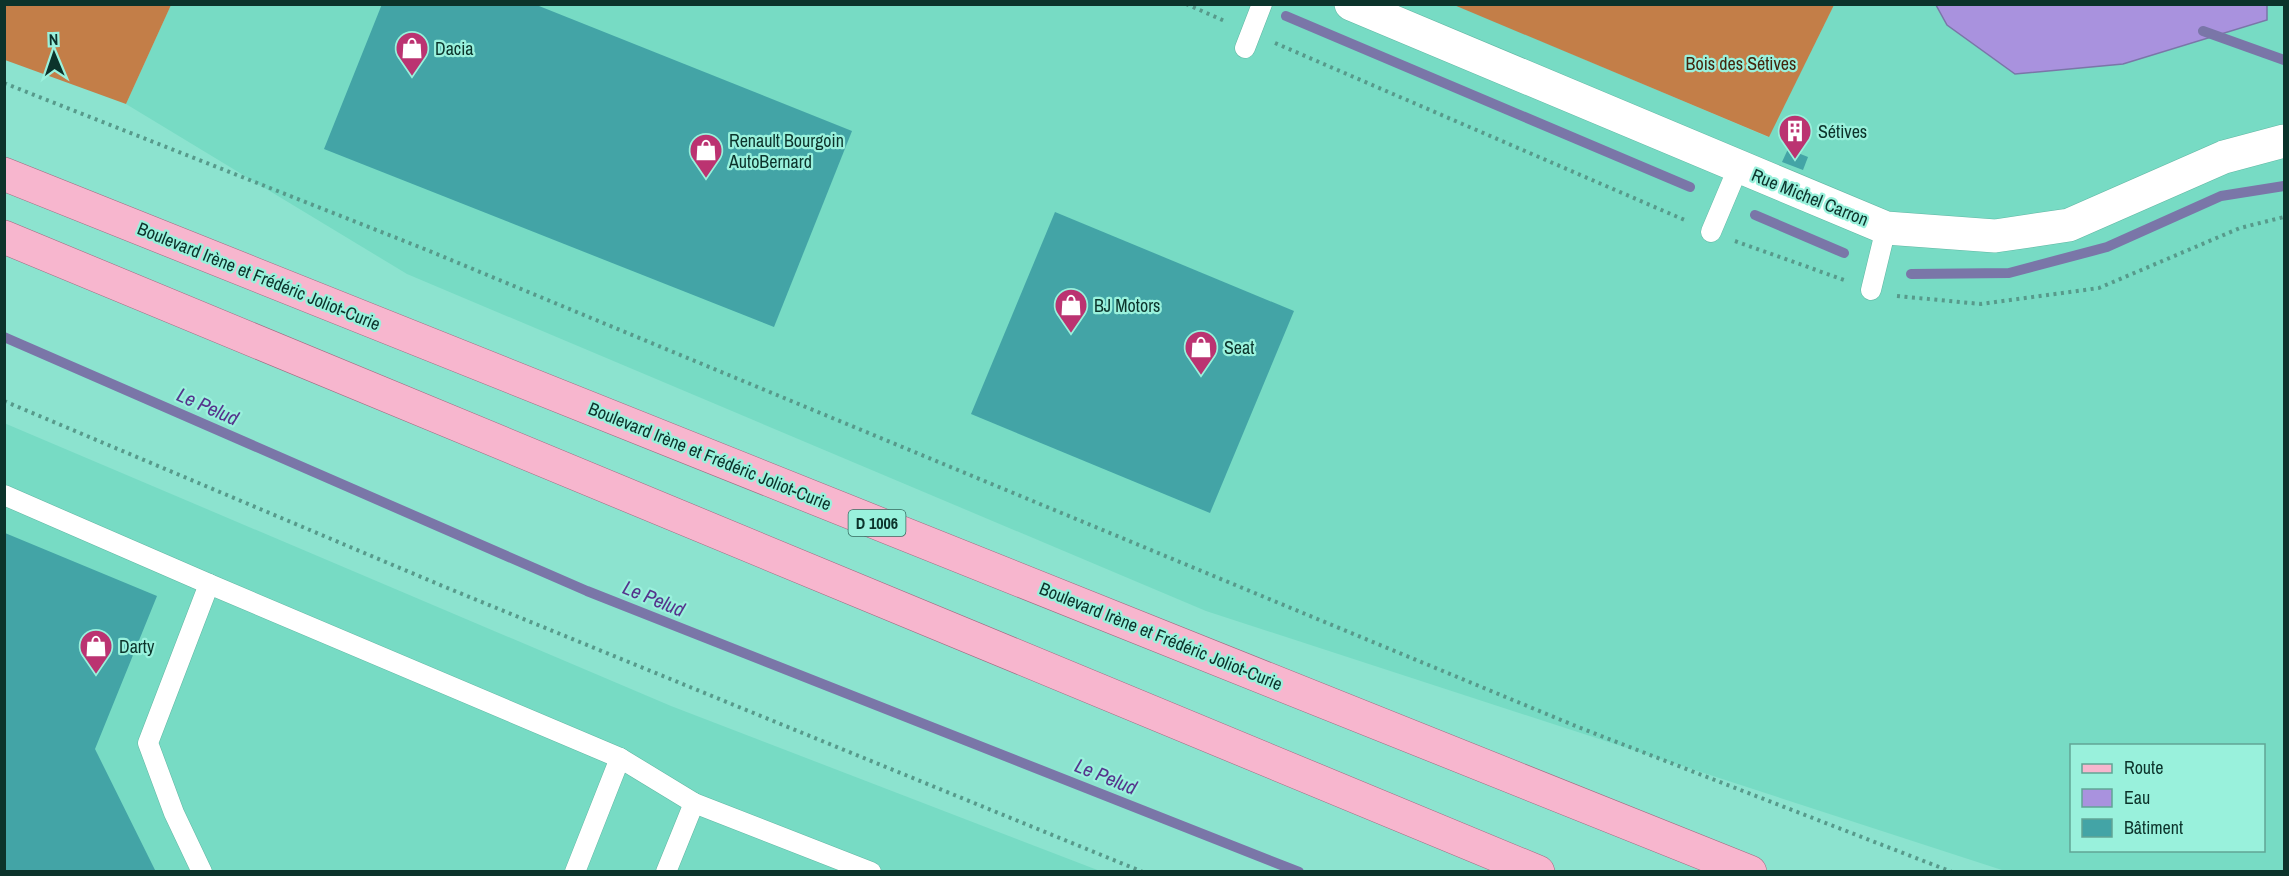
<svg xmlns="http://www.w3.org/2000/svg" width="2289" height="876" font-family="'Archivo Narrow',sans-serif">
<style>
.built{fill:#77dbc4;fill-rule:evenodd}
.forest{fill:#c37e48}
.water{fill:#a992de;stroke:#7a76a8;stroke-width:1.5}
.lines{fill:none;stroke-linecap:round;stroke-linejoin:round}
.stream{stroke:#7a76a8;stroke-width:10}
.building{fill:#43a4a6}
.service-casing{stroke:#60b7a3;stroke-width:21}
.minor-casing{stroke:#60b7a3;stroke-width:34}
.primary-casing{stroke:#a16980;stroke-width:34}
.path{stroke:#579a8b;stroke-width:4;stroke-dasharray:3 4.5;stroke-linecap:butt}
.service{stroke:#fff;stroke-width:20}
.minor{stroke:#fff;stroke-width:33}
.primary{stroke:#f7b6ce;stroke-width:33}
.labels{text-anchor:middle;dominant-baseline:central;stroke-width:4.5;stroke-linejoin:round;paint-order:stroke}
.shield{fill:#99f1dc;stroke:#366c60;stroke-width:1.5}
.shield-label{font-size:16px;font-weight:bold;fill:#0c332b}
.poi-label{font-size:18px;fill:#0c332b;stroke:#99f1dc;text-anchor:start}
.park-label{font-size:18px;fill:#43260e;stroke:#99f1dc}
.street-label{font-size:18px;fill:#0c332b;stroke:#99f1dc}
.water-label{font-size:20px;font-style:italic;fill:#55348c;stroke:#99f1dc}
</style>
<rect width="100%" height="100%" fill="#8ce3cf"/>
<g class="built">
<path d="M1454,4L1768,137L1834,5H2284V871H2005L1206,611L407,274L126,104L171,5ZM2072,746H2264V850H2072Z"/>
<path d="M4,423L671,706L1100,871H5Z"/>
</g>
<g class="forest">
<path d="M4,5L5,4L171,5L126,104L5,60Z"/>
<path d="M1454,5H1834L1769,137Z"/>
</g>
<path class="water" d="M2267,4V20L2123,64L2015,74L1947,25L1936,5Z"/>
<g class="lines">
<g class="stream">
<path d="M1286,16L1690,187"/>
<path d="M2203,31L2284,60"/>
<path d="M1755,215L1844,253"/>
<path d="M1911,274L2009,273L2107,247L2221,196L2284,186"/>
<path d="M4,337L587,591L1299,872"/>
</g>
</g>
<g class="building">
<path d="M382,4H534L852,131L774,327L324,149Z"/>
<path d="M1788,149L1808,157L1803,170L1782,162Z"/>
<path d="M1055,212L1294,311L1210,513L971,414Z"/>
<path d="M5,533L157,596L95,749L156,872H5Z"/>
</g>
<g class="lines">
<g class="service-casing">
<g id="service">
<path d="M1245,48L1262,4"/>
<path d="M1711,232L1738,168"/>
<path d="M1871,290L1886,228"/>
<path d="M4,495L209,584L148,743L174,813L202,872"/>
<path d="M209,584L620,758L575,872"/>
<path d="M620,758L694,803L871,872"/>
<path d="M666,872L694,803"/>
</g>
</g>
<g class="minor-casing">
<path id="minor" d="M1351,4L1886,228L1995,236L2069,225L2224,157L2284,141"/>
</g>
<g class="primary-casing">
<g id="primary">
<path d="M4,174L1750,872"/>
<path d="M4,237L1538,872"/>
</g>
</g>
<g class="path">
<path d="M1186,4L1227,22"/>
<path d="M1275,43L1687,221"/>
<path d="M4,83L427,250L1578,727L1952,872"/>
<path d="M1735,241L1847,281"/>
<path d="M1897,296L1981,304L2099,288L2240,228L2284,217"/>
<path d="M4,401L445,587L1143,872"/>
</g>
<use href="#service" class="service"/>
<use href="#minor" class="minor"/>
<use href="#primary" class="primary"/>
</g>
<defs>
<g id="shop-pin" transform="scale(1.725)"><path d="M0 17L-7.5 6A9.5 9.5 0 1 1 7.5 6Z" fill="#bb3371" stroke="#99f1dc"/><path d="M-5-2.5h2.3a2.7 3.5 0 0 1 5.4 0H5L5.5 6h-11ZM-1.5-2.5h3a1.5 2.3 0 0 0-3 0Z" fill="#fff"/></g>
<g id="building-pin" transform="scale(1.725)"><path d="M0 17L-7.5 6A9.5 9.5 0 1 1 7.5 6Z" fill="#bb3371" stroke="#99f1dc"/><path d="M-4-6H4V6H1V3H-1V6H-4ZM-2.5-4.3h1.7v1.8h-1.7ZM.8-4.3h1.7v1.8H.8ZM-2.5-1h1.7V.8h-1.7ZM.8-1h1.7V.8H.8Z" fill="#fff"/></g>
</defs>
<g fill-rule="evenodd">
<use href="#shop-pin" x="412" y="48"/>
<use href="#building-pin" x="1795" y="131"/>
<use href="#shop-pin" x="706" y="150"/>
<use href="#shop-pin" x="1071" y="305"/>
<use href="#shop-pin" x="1201" y="347"/>
<use href="#shop-pin" x="96" y="646"/>
</g>
<g class="labels">
<rect class="shield" x="848.5" y="510" width="57" height="26" rx="4.5"/>
<g class="shield-label">
<text x="877" y="523">D 1006</text>
</g>
<g class="poi-label">
<text x="435" y="48">Dacia</text>
<text x="1818" y="131">Sétives</text>
<text x="729" y="140">Renault Bourgoin<tspan x="729" dy="21">AutoBernard</tspan></text>
<text x="1094" y="305">BJ Motors</text>
<text x="1224" y="347">Seat</text>
<text x="119" y="646">Darty</text>
</g>
<g class="park-label">
<text x="1741" y="63">Bois des Sétives</text>
</g>
<g class="street-label">
<text transform="translate(1810 197) rotate(22)">Rue Michel Carron</text>
<text transform="translate(259 276) rotate(22)">Boulevard Irène et Frédéric Joliot-Curie</text>
<text transform="translate(710 456) rotate(22)">Boulevard Irène et Frédéric Joliot-Curie</text>
<text transform="translate(1161 636) rotate(22)">Boulevard Irène et Frédéric Joliot-Curie</text>
</g>
<g class="water-label">
<text transform="translate(208 406) rotate(24)">Le Pelud</text>
<text transform="translate(654 598) rotate(22)">Le Pelud</text>
<text transform="translate(1106 776) rotate(22)">Le Pelud</text>
</g>
</g>
<rect width="2289" height="876" fill="none" stroke="#0c332b" stroke-width="12"/>
<rect x="2070" y="744" width="195" height="108" fill="#99f1dc" stroke="#61a595" stroke-width="1.5"/>
<rect x="2082" y="764" width="30" height="9" fill="#f7b6ce" stroke="#61a595" stroke-width="1.5"/>
<text x="2124" y="774" font-size="18" fill="#0c332b">Route</text>
<rect x="2082" y="789" width="30" height="18" fill="#a992de" stroke="#61a595" stroke-width="1.5"/>
<text x="2124" y="804" font-size="18" fill="#0c332b">Eau</text>
<rect x="2082" y="819" width="30" height="18" fill="#43a4a6" stroke="#61a595" stroke-width="1.5"/>
<text x="2124" y="834" font-size="18" fill="#0c332b">Bâtiment</text>
<g transform="translate(54 54) rotate(358)" stroke="#99f1dc" stroke-width="4.5" paint-order="stroke">
<path d="M0-4.5L10 22L0 15L-10 22Z" fill="#0c332b"/>
<text y="-9" font-size="16" font-weight="bold" text-anchor="middle" fill="#0c332b">N</text>
</g>
</svg>
